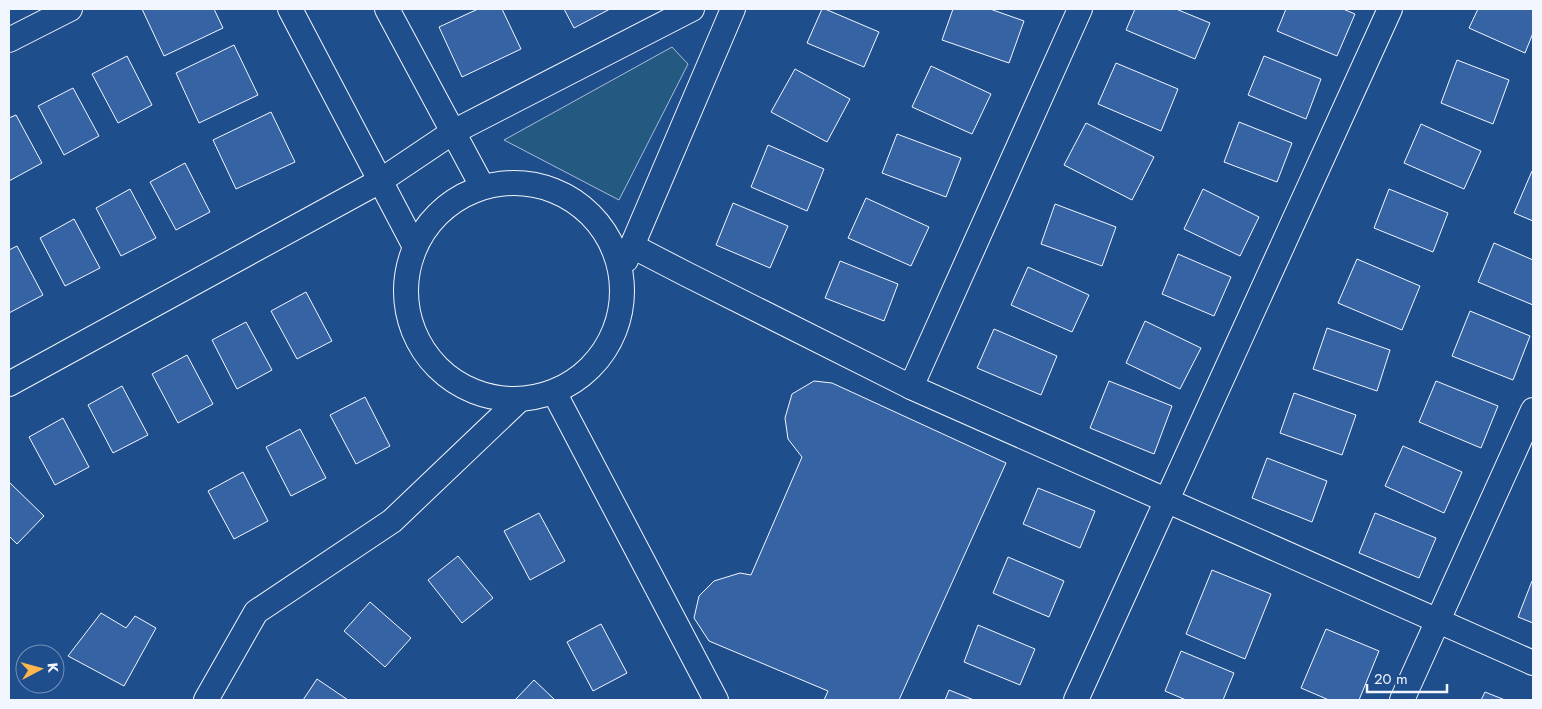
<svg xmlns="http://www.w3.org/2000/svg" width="1542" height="709" font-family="Jost,sans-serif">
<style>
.green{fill:#245a82;stroke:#a8bbd7}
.building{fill:#3563a3;stroke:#f2f6ff}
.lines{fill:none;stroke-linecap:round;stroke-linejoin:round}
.minor-casing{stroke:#f2f6ff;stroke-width:26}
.minor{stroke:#1f4e8c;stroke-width:24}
</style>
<rect width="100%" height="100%" fill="#1f4e8c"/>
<path class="green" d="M672,47L688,64L619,200L504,140Z"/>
<g class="building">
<path d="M142,9H214L223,28L164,56Z"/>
<path d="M478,9H502L521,49L462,77L439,27Z"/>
<path d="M564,9H610L574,28Z"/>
<path d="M822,9H825L879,32L864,67L807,43Z"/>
<path d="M953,9H990L1024,21L1009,63L942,40Z"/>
<path d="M1135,9H1176L1210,23L1195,59L1126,30Z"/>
<path d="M1286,9H1343L1355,14L1337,56L1277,31Z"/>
<path d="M1478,9H1533V33L1525,53L1469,28Z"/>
<path d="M234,45L258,95L199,123L176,73Z"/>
<path d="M127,56L152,105L118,123L92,74Z"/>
<path d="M1264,56L1321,79L1306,119L1248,95Z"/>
<path d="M1457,60L1509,80L1493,124L1441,103Z"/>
<path d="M1116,63L1178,89L1161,131L1098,104Z"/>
<path d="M931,66L991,94L972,134L912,107Z"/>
<path d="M795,69L850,99L827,142L771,112Z"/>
<path d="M73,88L99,136L64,155L38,106Z"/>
<path d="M271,112L295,162L236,189L213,140Z"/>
<path d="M16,115L42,163L9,181V118Z"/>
<path d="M1239,122L1292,143L1277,182L1224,162Z"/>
<path d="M1086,123L1154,157L1132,200L1064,165Z"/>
<path d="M1421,124L1481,151L1464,189L1404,163Z"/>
<path d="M897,134L961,158L946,197L882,173Z"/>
<path d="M768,145L824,169L807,211L751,187Z"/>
<path d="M185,163L210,212L176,230L150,182Z"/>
<path d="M1532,171H1533V221L1514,213Z"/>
<path d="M130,189L156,238L121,256L96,208Z"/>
<path d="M1203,189L1259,217L1240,256L1184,229Z"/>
<path d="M1389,189L1448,213L1433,252L1374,228Z"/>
<path d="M866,198L929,227L911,266L848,238Z"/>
<path d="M733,203L788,226L770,268L716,245Z"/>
<path d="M1055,204L1116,227L1102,266L1041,244Z"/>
<path d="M74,219L100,268L65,286L40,238Z"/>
<path d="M1494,243L1533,260V305L1478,282Z"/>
<path d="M17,246L43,295L9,313V250Z"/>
<path d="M1178,254L1231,277L1214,316L1162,294Z"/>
<path d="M1357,259L1420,286L1402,330L1338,303Z"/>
<path d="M840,261L898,284L884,321L825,298Z"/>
<path d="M1028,267L1089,295L1072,332L1011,305Z"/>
<path d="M306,292L332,341L297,359L271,311Z"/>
<path d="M1470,311L1530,336L1513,380L1452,356Z"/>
<path d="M1145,321L1201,348L1180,389L1126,363Z"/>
<path d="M246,322L272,370L237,389L212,340Z"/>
<path d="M1327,328L1390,350L1377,391L1313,369Z"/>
<path d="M994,329L1057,356L1041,395L977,368Z"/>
<path d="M187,355L213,404L178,423L152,374Z"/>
<path d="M814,381L832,383L1006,463L899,700H824L828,691L709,641L694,618L699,596L714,581L740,573L751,575L802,457L788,439L785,418L792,394Z"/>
<path d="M1109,381L1172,406L1154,454L1090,428Z"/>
<path d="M1436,381L1498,406L1481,448L1419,422Z"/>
<path d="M122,386L148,435L113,453L88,405Z"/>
<path d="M1294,393L1356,415L1342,455L1280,433Z"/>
<path d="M365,397L390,446L356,464L330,415Z"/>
<path d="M63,418L89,467L55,485L29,437Z"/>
<path d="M300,429L326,478L291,496L266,447Z"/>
<path d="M1403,446L1462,472L1444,513L1385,486Z"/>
<path d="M1267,458L1327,481L1312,522L1252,498Z"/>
<path d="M243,472L268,521L234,539L208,491Z"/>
<path d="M9,482L44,516L17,544L9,536Z"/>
<path d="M1038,488L1095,511L1080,548L1023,524Z"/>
<path d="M539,513L565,561L530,580L504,531Z"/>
<path d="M1375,513L1436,538L1419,578L1359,553Z"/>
<path d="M458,556L493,598L462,623L428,580Z"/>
<path d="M1008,557L1064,581L1049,617L993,593Z"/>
<path d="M1212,570L1271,594L1245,659L1186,634Z"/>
<path d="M1532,581H1533V623L1518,617Z"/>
<path d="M370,602L411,638L385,667L344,631Z"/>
<path d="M101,613L126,628L135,616L156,628L124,686L68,656Z"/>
<path d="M601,624L627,673L593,691L567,642Z"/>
<path d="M978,625L1035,649L1020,685L964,662Z"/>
<path d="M1326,629L1379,651L1359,700H1329L1301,688Z"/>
<path d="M1181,651L1234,673L1223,700H1186L1165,691Z"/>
<path d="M317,679L348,700H303Z"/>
<path d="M534,680L555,700H515Z"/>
<path d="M949,690L974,700H945Z"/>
<path d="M1485,692L1505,700H1481Z"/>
</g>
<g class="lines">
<g class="minor-casing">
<g id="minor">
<path d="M290,9L414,245"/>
<path d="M387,9L482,186"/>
<path d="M9,40L70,9"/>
<circle cx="514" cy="291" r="108"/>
<path d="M632,246L686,274L911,387L1533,663"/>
<path d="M626,260L733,9"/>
<path d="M9,384L380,181L453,132L692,9"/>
<path d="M911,387L1080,9"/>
<path d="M554,392L716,700"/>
<path d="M206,700L256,612L392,521L519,400"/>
<path d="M1076,700L1390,9"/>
<path d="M1402,700L1533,410"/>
</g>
</g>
<use href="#minor" class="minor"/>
</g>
<rect width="1542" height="709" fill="none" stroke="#f2f6ff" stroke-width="20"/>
<g transform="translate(40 669) rotate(84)"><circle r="24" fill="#1f4e8c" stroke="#7391ba"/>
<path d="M0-4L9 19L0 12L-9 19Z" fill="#ffb74d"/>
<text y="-8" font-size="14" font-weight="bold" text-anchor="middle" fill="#f2f6ff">K</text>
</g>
<path d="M1367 684v8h80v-8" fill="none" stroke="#f2f6ff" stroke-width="2.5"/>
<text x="1374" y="684" font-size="15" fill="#f2f6ff" stroke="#1f4e8c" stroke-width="4" paint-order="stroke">20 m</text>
</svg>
